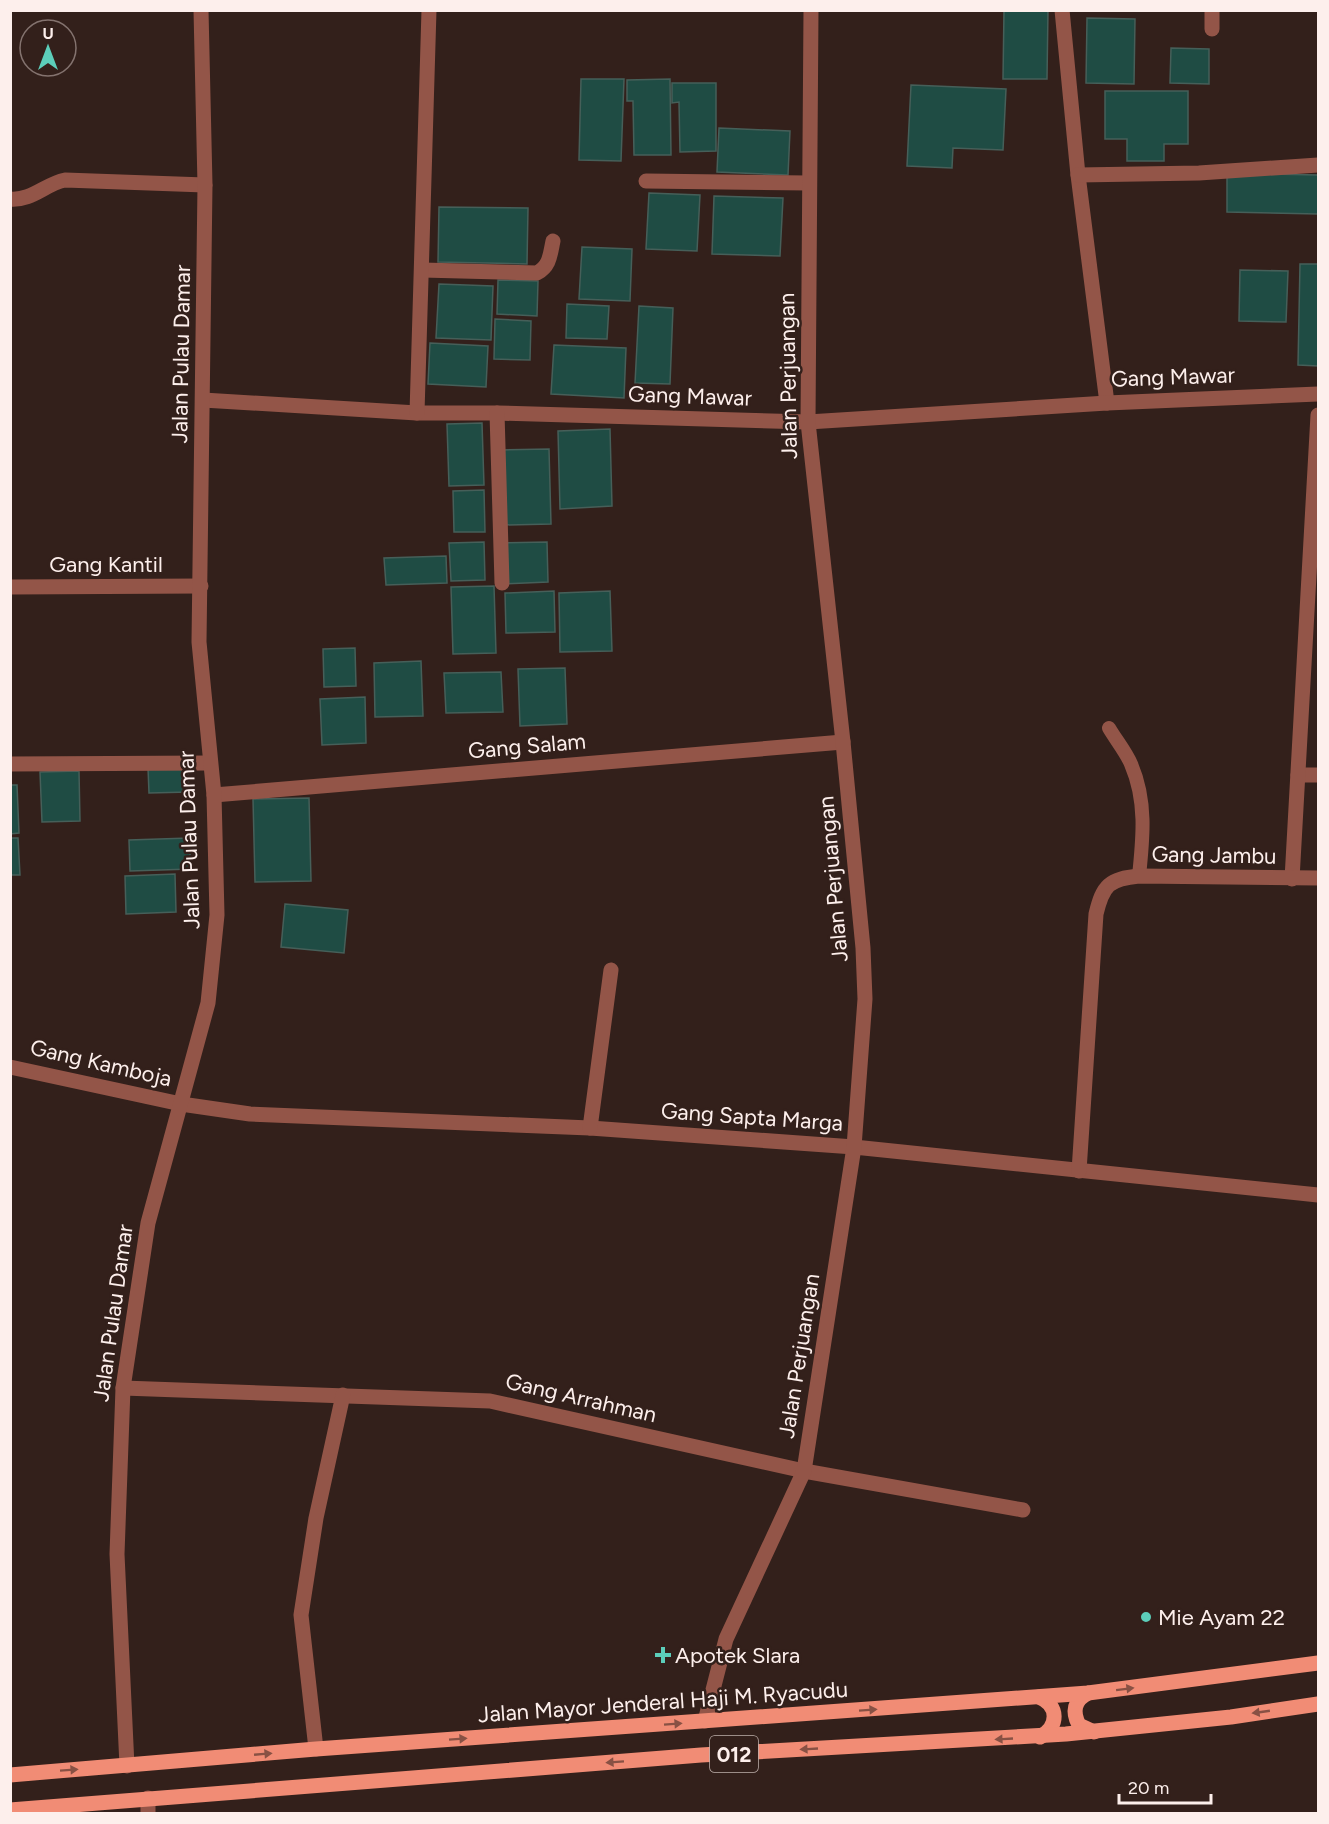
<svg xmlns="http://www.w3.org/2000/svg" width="1329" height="1824" font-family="Figtree,sans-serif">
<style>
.building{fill:#1f4c44;stroke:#465f59;stroke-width:1.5}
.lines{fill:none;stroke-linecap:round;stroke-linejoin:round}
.service{stroke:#935548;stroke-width:14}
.minor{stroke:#935548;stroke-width:15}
.tertiary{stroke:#935548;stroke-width:15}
.primary{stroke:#f18c75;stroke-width:15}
.oneway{fill:#885144}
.poi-dot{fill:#5cceba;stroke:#33201b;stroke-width:2}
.labels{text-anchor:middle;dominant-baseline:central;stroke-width:5;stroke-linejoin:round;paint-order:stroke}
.shield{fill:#33201b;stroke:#c0b1ad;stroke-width:1.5}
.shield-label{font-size:21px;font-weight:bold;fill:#fdefec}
.street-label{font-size:22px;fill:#fdefec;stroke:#33201b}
.poi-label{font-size:22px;fill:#fdefec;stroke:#33201b;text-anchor:start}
</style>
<rect width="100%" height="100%" fill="#33201b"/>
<g class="building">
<path d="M1004,10H1048L1047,79H1003Z"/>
<path d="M1087,18L1135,19L1134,84L1086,83Z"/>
<path d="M1171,48L1209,49V84L1170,83Z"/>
<path d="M581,79H624L621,161L579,160Z"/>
<path d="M670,79L671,155H634L633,101H627V80Z"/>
<path d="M672,83H716V151L680,152L679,102L672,103Z"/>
<path d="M911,85L1006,89L1003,150L953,148L952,168L907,166Z"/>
<path d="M1105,91H1188V144H1164V161H1127V139H1105Z"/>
<path d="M719,128L790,131L788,175L717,172Z"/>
<path d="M1227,173L1318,175V214L1227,212Z"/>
<path d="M649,193L700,195L697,251L646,249Z"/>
<path d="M714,196L783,198L780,256L712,254Z"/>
<path d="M439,207L528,208L527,264L438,262Z"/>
<path d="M582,247L632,249L630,301L579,299Z"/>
<path d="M1300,264H1318V366L1298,365Z"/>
<path d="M1240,270L1288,271L1286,322L1239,321Z"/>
<path d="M498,280L538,281L537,316L497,314Z"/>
<path d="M439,284L493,286L491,340L436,338Z"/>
<path d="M567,304L609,306L607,339L566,338Z"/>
<path d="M639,306L673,308L670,384L635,383Z"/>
<path d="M495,319L531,321L530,360L494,359Z"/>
<path d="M430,343L488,346L486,387L428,384Z"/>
<path d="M554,345L626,348L624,398L551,394Z"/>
<path d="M482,423L484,485L449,486L447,424Z"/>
<path d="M610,429L612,506L560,509L558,431Z"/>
<path d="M549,449L551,524L504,525L502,450Z"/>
<path d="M484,490L485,532H454L453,491Z"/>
<path d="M484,542L485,580L451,581L449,543Z"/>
<path d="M547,542L548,582L502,584L501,543Z"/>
<path d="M446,556L447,583L386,585L384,558Z"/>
<path d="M494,586L496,653L453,654L451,587Z"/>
<path d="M554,591L555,632L506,633L505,593Z"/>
<path d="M610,591L612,651L560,652L559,593Z"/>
<path d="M355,648L356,686L324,687L323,649Z"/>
<path d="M421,661L423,716L375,717L374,663Z"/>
<path d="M565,668L567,724L520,726L518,669Z"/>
<path d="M501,672L503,712L446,713L444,673Z"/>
<path d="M365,697L366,743L322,745L320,699Z"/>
<path d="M188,767L189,792L149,793L148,768Z"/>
<path d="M79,771L80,821L42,822L40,772Z"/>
<path d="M10,785H17L19,833L10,834Z"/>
<path d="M309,798L311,881L255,882L253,799Z"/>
<path d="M10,838H18L20,875H10Z"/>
<path d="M189,838L191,869L130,871L129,840Z"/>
<path d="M175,874L176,912L126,914L125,876Z"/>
<path d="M285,904L348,910L344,953L281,947Z"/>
</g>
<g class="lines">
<path class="service" d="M1109,728C1116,740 1126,752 1131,764C1147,801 1143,838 1139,876"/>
<g class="minor">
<path d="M1062,10L1078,175L1107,403"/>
<path d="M1212,29V10"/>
<path d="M1078,175L1199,173L1318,165"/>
<path d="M646,181L809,183"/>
<path d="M10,199C32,201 45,184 65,180L205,185"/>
<path d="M422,270L537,273C550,266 550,255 553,241"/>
<path d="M203,400L417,413H497L808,422L1107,403L1318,394"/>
<path d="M417,413L429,10"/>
<path d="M497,413L502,583"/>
<path d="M10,587L201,586"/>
<path d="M10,764L210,763"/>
<path d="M1298,775H1318"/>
<path d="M214,795L843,742"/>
<path d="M1292,879L1318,415"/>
<path d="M10,1067L181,1104L250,1114L590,1128L854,1147L1318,1195"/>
<path d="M590,1128L611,970"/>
<path d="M1079,1171L1096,914C1103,885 1109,879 1139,876L1318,878"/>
<path d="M123,1388L490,1401L804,1471L1023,1510"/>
<path d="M705,1721L726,1639L804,1471L854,1147L865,999L863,948L843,742L808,422L811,10"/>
<path d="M316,1749L301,1615L316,1518L343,1395"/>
</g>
<g class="tertiary">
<path d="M127,1766L117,1554L123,1388L148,1223L208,1003L217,915L214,795L199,642L205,185L201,10"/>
<path d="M148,1814V1798"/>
</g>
<g class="primary">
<path d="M1088,1693C1074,1700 1072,1712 1079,1725L1094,1732"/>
<path d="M1039,1697C1059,1705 1059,1727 1040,1737"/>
<path d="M10,1775L316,1749L1088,1693L1318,1663"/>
<path d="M10,1810L701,1755L1066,1734L1231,1717L1318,1704"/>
</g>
</g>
<defs><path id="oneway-solid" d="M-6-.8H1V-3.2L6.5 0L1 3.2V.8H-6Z" transform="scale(1.5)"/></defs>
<g class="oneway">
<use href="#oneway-solid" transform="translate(1125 1689) rotate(-7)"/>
<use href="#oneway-solid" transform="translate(868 1710) rotate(-4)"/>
<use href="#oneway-solid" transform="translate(1261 1712) rotate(172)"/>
<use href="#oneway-solid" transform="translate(673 1724) rotate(-4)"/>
<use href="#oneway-solid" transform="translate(458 1739) rotate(-4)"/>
<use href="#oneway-solid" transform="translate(1004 1739) rotate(177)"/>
<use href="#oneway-solid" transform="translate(809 1749) rotate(177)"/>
<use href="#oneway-solid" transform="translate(263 1754) rotate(-5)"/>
<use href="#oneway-solid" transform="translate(615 1762) rotate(176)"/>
<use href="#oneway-solid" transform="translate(69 1770) rotate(-4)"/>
</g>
<g class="poi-dot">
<circle cx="1146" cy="1617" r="6"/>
<path d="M660 1646h6v6h6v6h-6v6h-6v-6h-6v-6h6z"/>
</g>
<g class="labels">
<rect class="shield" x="710" y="1736" width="48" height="36" rx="4.5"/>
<g class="shield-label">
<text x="734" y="1754">012</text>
</g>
<g class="street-label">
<text transform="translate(181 354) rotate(-89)">Jalan Pulau Damar</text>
<text transform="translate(788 376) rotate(-91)">Jalan Perjuangan</text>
<text transform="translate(1173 377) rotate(-2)">Gang Mawar</text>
<text transform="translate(690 396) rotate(2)">Gang Mawar</text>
<text x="106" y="564">Gang Kantil</text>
<text transform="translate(527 746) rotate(-5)">Gang Salam</text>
<text transform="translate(189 840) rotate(-92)">Jalan Pulau Damar</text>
<text transform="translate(1214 855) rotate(1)">Gang Jambu</text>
<text transform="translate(833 879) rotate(-95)">Jalan Perjuangan</text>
<text transform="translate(101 1063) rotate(13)">Gang Kamboja</text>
<text transform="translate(752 1117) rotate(4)">Gang Sapta Marga</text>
<text transform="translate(113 1313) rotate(-82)">Jalan Pulau Damar</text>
<text transform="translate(799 1356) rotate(-81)">Jalan Perjuangan</text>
<text transform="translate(581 1398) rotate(13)">Gang Arrahman</text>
<text transform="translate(663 1702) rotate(-4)">Jalan Mayor Jenderal Haji M. Ryacudu</text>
</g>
<g class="poi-label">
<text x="1158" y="1617">Mie Ayam 22</text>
<text x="675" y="1655">Apotek Slara</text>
</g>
</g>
<rect width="1329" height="1824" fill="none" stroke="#fdefec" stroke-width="24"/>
<g transform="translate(48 48)"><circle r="28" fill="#33201b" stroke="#84736f" stroke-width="1.5"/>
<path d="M0-4.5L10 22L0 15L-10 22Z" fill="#5cceba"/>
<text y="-9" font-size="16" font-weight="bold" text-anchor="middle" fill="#fdefec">U</text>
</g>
<path d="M1119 1794v9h92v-9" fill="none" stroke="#fdefec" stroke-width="3"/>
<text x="1128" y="1794" font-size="18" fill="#fdefec" stroke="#33201b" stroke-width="4.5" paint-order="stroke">20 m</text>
</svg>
